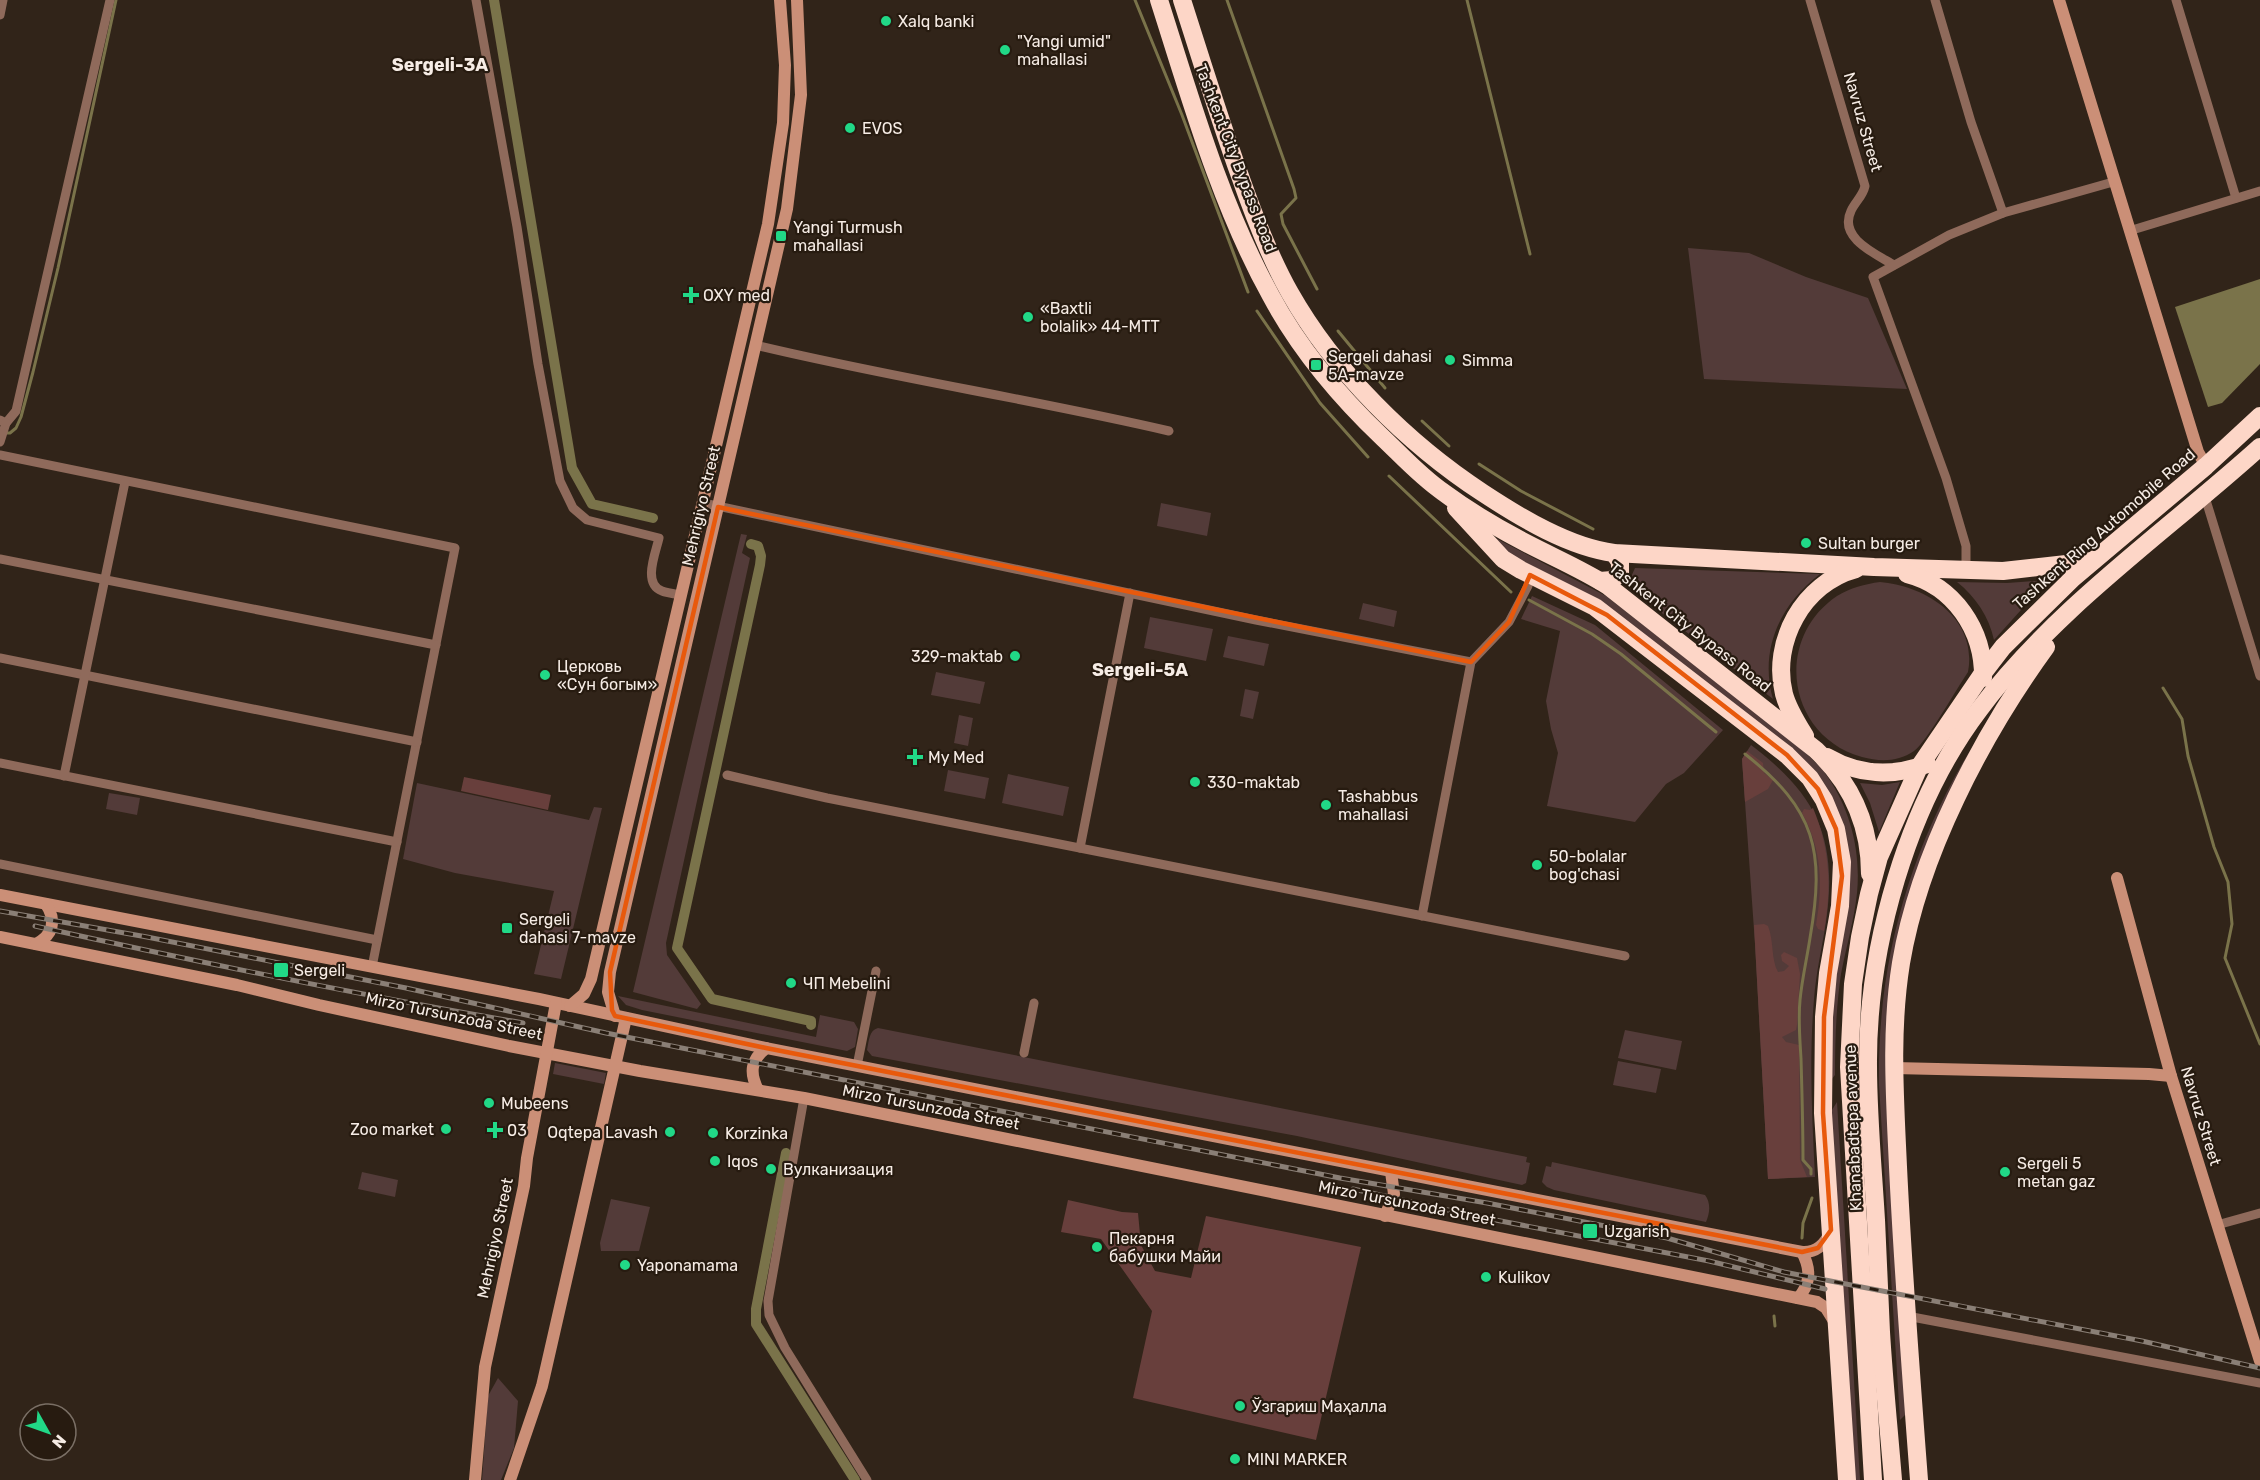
<svg xmlns="http://www.w3.org/2000/svg" width="2260" height="1480" font-family="Rubik,sans-serif">
<style>
.green{fill:#533b39}
.forest{fill:#683f3c}
.water{fill:#7a734a}
.lines{fill:none;stroke-linecap:round;stroke-linejoin:round}
.stream{stroke:#7a734a;stroke-width:3}
.canal{stroke:#7a734a;stroke-width:10}
.street{stroke:#8f6a5b;stroke-width:9}
.secondary{stroke:#cb8f77;stroke-width:12}
.highway{stroke:#fdd6c7;stroke-width:18}
.rail-casing{stroke:#8a7f76;stroke-width:5}
.rail{stroke:#271b10;stroke-width:3;stroke-dasharray:9;stroke-linecap:butt}
.marked{fill:none;stroke:#e8590c;stroke-width:4.5;stroke-linejoin:round}
.poi-dot{fill:#21d887;stroke:#271b10;stroke-width:2}
.labels{text-anchor:middle;dominant-baseline:central;stroke-width:4.5;stroke-linejoin:round;paint-order:stroke}
.poi-label{font-size:16px;fill:#f6ece5;stroke:#271b10;text-anchor:start}
.street-label{font-size:16px;fill:#f6ece5;stroke:#271b10}
.neighbourhood-label{font-size:18px;font-weight:bold;fill:#f6ece5;stroke:#271b10}
</style>
<rect width="100%" height="100%" fill="#312419"/>
<g class="green">
<path d="M1688,248L1749,253L1806,277L1868,298L1907,389L1704,379Z"/>
<path d="M1161,503L1211,513L1207,536L1157,526Z"/>
<path d="M1486,533L1606,596L1792,741C1804,752 1818,763 1827,776C1851,810 1861,853 1857,893C1854,921 1846,947 1841,974C1836,1008 1835,1041 1835,1075L1828,1084L1832,1000L1848,903L1820,780L1521,564Z"/>
<path d="M741,534L747,535L742,553L750,558L666,943L667,955L701,1004L697,1009L633,992Z"/>
<path d="M1635,568L1820,574C1780,604 1759,650 1773,699L1623,583L1631,577Z"/>
<path d="M2048,580L1994,640C1989,617 1976,597 1957,582L2007,583Z"/>
<path d="M1880,582C1927,586 1978,619 1968,672C1957,688 1926,743 1914,751C1898,762 1880,762 1862,757C1787,736 1773,639 1837,596C1850,588 1865,584 1880,582Z"/>
<path d="M1532,596L1595,625L1723,730L1684,773L1666,784L1635,822L1547,806L1558,753L1551,729L1546,701L1560,631L1521,619Z"/>
<path d="M1363,603L1397,611L1394,627L1359,619Z"/>
<path d="M1150,617L1213,629L1206,661L1144,648Z"/>
<path d="M1228,636L1269,644L1264,666L1223,657Z"/>
<path d="M936,672L985,682L980,704L931,695Z"/>
<path d="M1245,689L1259,692L1253,719L1240,716Z"/>
<path d="M959,715L973,718L968,746L954,743Z"/>
<path d="M1974,744L1899,939L1908,1412L1900,1420L1879,1085C1877,962 1909,849 1974,744Z"/>
<path d="M1751,745C1817,795 1838,839 1826,922C1822,948 1816,973 1814,999C1809,1058 1812,1117 1815,1177L1768,1179L1755,944L1742,759Z"/>
<path d="M948,770L989,778L985,799L944,791Z"/>
<path d="M1008,774L1069,787L1063,816L1002,803Z"/>
<path d="M1900,782L1879,832L1870,803L1860,783L1882,785Z"/>
<path d="M417,783L589,820L594,807L602,808L561,979L534,974L554,891L455,873L403,859Z"/>
<path d="M109,793L140,798L137,815L106,809Z"/>
<path d="M618,996L816,1037L820,1015L854,1022L858,1029L855,1047L847,1051L642,1010L626,1005Z"/>
<path d="M878,1028L1527,1157L1526,1162L1530,1163L1526,1183L1522,1185L1297,1136L872,1056L867,1050C869,1041 869,1030 878,1028Z"/>
<path d="M1625,1030L1682,1041L1676,1070L1618,1058Z"/>
<path d="M1618,1061L1661,1069L1656,1093L1613,1085Z"/>
<path d="M555,1063L606,1073L604,1084L553,1074Z"/>
<path d="M1837,1102L1860,1480H1853L1830,1113Z"/>
<path d="M1552,1162L1705,1195C1711,1203 1710,1213 1706,1222L1554,1190L1547,1187L1542,1182L1546,1166L1551,1167Z"/>
<path d="M362,1172L398,1180L395,1197L358,1189Z"/>
<path d="M611,1199L650,1207L639,1251H601L600,1243Z"/>
<path d="M498,1378L518,1401L514,1448L501,1480H482L488,1396Z"/>
</g>
<g class="forest">
<path d="M1747,751L1763,763L1764,773L1773,780L1768,789L1745,802L1742,759Z"/>
<path d="M464,777L551,795L548,810L461,791Z"/>
<path d="M1813,808C1830,848 1832,889 1824,931L1818,929L1816,925C1823,885 1822,849 1802,813L1804,809L1810,810Z"/>
<path d="M1764,924L1768,926C1774,941 1771,960 1778,972L1784,971L1789,966L1782,961L1781,955L1784,952L1797,958L1800,974L1797,1025L1796,1030L1782,1037L1786,1042L1799,1045L1800,1160L1807,1177L1768,1179L1754,925Z"/>
<path d="M1068,1200L1122,1212L1138,1213L1141,1245L1155,1271L1191,1278L1206,1216L1361,1247L1316,1440L1133,1398L1152,1311L1101,1239L1061,1232Z"/>
</g>
<path class="water" d="M2260,279V364L2222,403L2208,407L2175,307Z"/>
<g class="lines">
<g class="stream">
<path d="M1135,0L1182,115L1248,292"/>
<path d="M1227,0L1294,189L1296,198L1281,214L1283,224L1317,289"/>
<path d="M1467,0L1530,254"/>
<path d="M1257,311L1320,403L1368,457"/>
<path d="M1338,331L1385,388"/>
<path d="M1422,421L1449,446"/>
<path d="M6,433H10L16,428L21,417L33,372L58,268L116,0"/>
<path d="M1479,464L1521,491L1593,529"/>
<path d="M1389,476L1511,592"/>
<path d="M1529,600L1592,634L1621,654L1716,732"/>
<path d="M2163,688L2182,719L2188,756L2214,847L2228,882L2232,924L2225,958L2260,1044"/>
<path d="M1745,754C1816,810 1825,851 1810,938C1807,958 1802,979 1800,1000C1798,1020 1800,1040 1801,1059C1802,1093 1803,1126 1803,1160L1811,1169V1174"/>
<path d="M1802,1238L1803,1223L1812,1198"/>
<path d="M1774,1316L1775,1326"/>
</g>
<g class="canal">
<path d="M494,0L572,468L592,504L653,518"/>
<path d="M751,544L758,546L761,556L760,565L677,948L712,999L811,1021V1025"/>
<path d="M786,1153L756,1309V1324L855,1480"/>
</g>
<g class="street">
<path d="M476,0L517,227L538,364L560,481L573,508L587,520L659,538C656,552 642,584 662,591C667,593 675,594 681,595"/>
<path d="M1810,0L1865,186C1863,196 1855,202 1851,211C1838,238 1876,254 1894,265"/>
<path d="M1935,0L1971,122L2003,213"/>
<path d="M2176,0L2236,198"/>
<path d="M0,15L3,0"/>
<path d="M2129,231L2260,191"/>
<path d="M755,345C892,378 1032,399 1169,431"/>
<path d="M0,420L6,423L16,411L110,0"/>
<path d="M0,442L6,423"/>
<path d="M0,455L455,548L372,967"/>
<path d="M2205,497L2260,676"/>
<path d="M703,503L1256,620L1471,662"/>
<path d="M0,559L436,645"/>
<path d="M1966,570V546L1946,478L1873,277L1949,235L2003,213L2113,182"/>
<path d="M0,658L417,742"/>
<path d="M0,763L397,842"/>
<path d="M727,775L827,798L1625,956"/>
<path d="M64,776L125,482"/>
<path d="M1080,848L1130,593"/>
<path d="M0,864L377,940"/>
<path d="M1422,916L1471,662L1509,622L1528,586L1530,575"/>
<path d="M1024,1053L1034,1003"/>
<path d="M857,1066L876,971"/>
<path d="M804,1098L768,1301L769,1315L785,1348L867,1480"/>
<path d="M2217,1225L2260,1213"/>
<path d="M1907,1316L2260,1383"/>
</g>
<g class="secondary">
<path d="M2059,0L2198,452L2206,466"/>
<path d="M2117,878L2171,1076L2260,1361"/>
<path d="M0,895L539,999L766,1048L1802,1252C1817,1253 1825,1244 1831,1231"/>
<path d="M0,937L237,985L319,1005L509,1046L640,1071L804,1098L1817,1302L1826,1308L1834,1321"/>
<path d="M36,944C53,935 57,921 46,904"/>
<path d="M570,1006L584,994L591,979L768,224L783,123L785,65L780,0"/>
<path d="M615,1016L608,992L610,972L787,209L801,95L797,0"/>
<path d="M1894,1068L2149,1074L2171,1076"/>
<path d="M758,1090C749,1072 751,1060 766,1048"/>
<path d="M1385,1216L1394,1194L1391,1172"/>
<path d="M1798,1298C1811,1284 1811,1269 1802,1252"/>
<path d="M475,1480L485,1367L524,1186L527,1158L556,1003"/>
<path d="M510,1480L542,1386L626,1018"/>
</g>
<g class="highway">
<path d="M1159,0C1191,100 1220,204 1271,296C1300,350 1339,396 1383,438C1402,456 1421,477 1443,492C1470,512 1499,529 1528,544C1555,558 1583,570 1608,586L1816,750C1852,784 1870,825 1870,874"/>
<path d="M1182,0C1201,59 1219,118 1240,176C1254,216 1269,256 1290,293C1334,371 1408,444 1483,493C1521,518 1569,547 1614,553L1874,567L2003,571L2093,561"/>
<path d="M1456,508L1503,559L1521,570L1595,607L1787,755L1810,778L1824,800L1836,829L1842,862L1840,906L1828,973L1824,1017L1823,1113L1847,1480"/>
<path d="M1907,574C1954,586 1984,630 1983,678"/>
<path d="M1600,581L1612,580L1620,573V562L1614,553"/>
<path d="M1805,736C1797,723 1788,709 1784,694C1771,642 1803,583 1856,569"/>
<path d="M1827,757C1858,775 1893,777 1927,764"/>
<path d="M1873,1480L1849,1067L1853,984L1860,937L1869,894L1879,857L1919,767L1983,673L2003,647L2073,578L2206,466L2260,416"/>
<path d="M1893,1480C1889,1431 1884,1382 1881,1332C1879,1295 1878,1257 1876,1220C1873,1169 1868,1117 1868,1066C1867,947 1907,805 1979,710C2055,608 2166,532 2260,447"/>
<path d="M1919,1480C1911,1376 1903,1272 1898,1167C1895,1099 1890,1031 1901,963C1919,855 1982,735 2046,647"/>
</g>
<g class="rail-casing">
<g id="rail">
<path d="M0,911L147,937L406,988L606,1033L1340,1178L1487,1203L1667,1238L1784,1272L2142,1341L2260,1368"/>
<path d="M35,926C197,962 360,995 523,1023"/>
<path d="M1353,1189L1480,1217L1709,1261L1825,1289"/>
</g>
</g>
<use href="#rail" class="rail"/>
</g>
<path class="marked" d="M718,507L1471,662L1509,622L1530,575L1607,615L1787,755L1818,789L1836,829L1842,876L1824,1017L1823,1113L1831,1230L1818,1248L1802,1252L766,1048L615,1016L612,1010L610,972Z"/>
<g class="poi-dot">
<circle cx="886" cy="21" r="6"/>
<circle cx="1005" cy="50" r="6"/>
<circle cx="850" cy="128" r="6"/>
<rect x="775" y="230" width="12" height="12" rx="3"/>
<path d="M688 286h6v6h6v6h-6v6h-6v-6h-6v-6h6z"/>
<circle cx="1028" cy="317" r="6"/>
<circle cx="1450" cy="360" r="6"/>
<rect x="1310" y="359" width="12" height="12" rx="3"/>
<circle cx="1806" cy="543" r="6"/>
<circle cx="1015" cy="656" r="6"/>
<circle cx="545" cy="675" r="6"/>
<path d="M912 748h6v6h6v6h-6v6h-6v-6h-6v-6h6z"/>
<circle cx="1195" cy="782" r="6"/>
<circle cx="1326" cy="805" r="6"/>
<circle cx="1537" cy="865" r="6"/>
<rect x="501" y="922" width="12" height="12" rx="3"/>
<rect x="273" y="962" width="16" height="16" rx="3"/>
<circle cx="791" cy="983" r="6"/>
<circle cx="489" cy="1103" r="6"/>
<circle cx="446" cy="1129" r="6"/>
<path d="M492 1121h6v6h6v6h-6v6h-6v-6h-6v-6h6z"/>
<circle cx="670" cy="1132" r="6"/>
<circle cx="713" cy="1133" r="6"/>
<circle cx="715" cy="1161" r="6"/>
<circle cx="771" cy="1169" r="6"/>
<circle cx="2005" cy="1172" r="6"/>
<rect x="1582" y="1223" width="16" height="16" rx="3"/>
<circle cx="1097" cy="1247" r="6"/>
<circle cx="625" cy="1265" r="6"/>
<circle cx="1486" cy="1277" r="6"/>
<circle cx="1240" cy="1406" r="6"/>
<circle cx="1235" cy="1459" r="6"/>
</g>
<g class="labels">
<g class="poi-label">
<text x="898" y="21">Xalq banki</text>
<text x="1017" y="41">"Yangi umid"<tspan x="1017" dy="18">mahallasi</tspan></text>
<text x="862" y="128">EVOS</text>
<text x="793" y="227">Yangi Turmush<tspan x="793" dy="18">mahallasi</tspan></text>
<text x="703" y="295">OXY med</text>
<text x="1040" y="308">«Baxtli<tspan x="1040" dy="18">bolalik» 44-MTT</tspan></text>
<text x="1328" y="356">Sergeli dahasi<tspan x="1328" dy="18">5A-mavze</tspan></text>
<text x="1462" y="360">Simma</text>
<text x="1818" y="543">Sultan burger</text>
<text x="1003" y="656" text-anchor="end">329-maktab</text>
<text x="557" y="666">Церковь<tspan x="557" dy="18">«Сун богым»</tspan></text>
<text x="928" y="757">My Med</text>
<text x="1207" y="782">330-maktab</text>
<text x="1338" y="796">Tashabbus<tspan x="1338" dy="18">mahallasi</tspan></text>
<text x="1549" y="856">50-bolalar<tspan x="1549" dy="18">bog'chasi</tspan></text>
<text x="519" y="919">Sergeli<tspan x="519" dy="18">dahasi 7-mavze</tspan></text>
<text x="294" y="970">Sergeli</text>
<text x="803" y="983">ЧП Mebelini</text>
<text x="501" y="1103">Mubeens</text>
<text x="434" y="1129" text-anchor="end">Zoo market</text>
<text x="507" y="1130">03</text>
<text x="658" y="1132" text-anchor="end">Oqtepa Lavash</text>
<text x="725" y="1133">Korzinka</text>
<text x="727" y="1161">Iqos</text>
<text x="2017" y="1163">Sergeli 5<tspan x="2017" dy="18">metan gaz</tspan></text>
<text x="783" y="1169">Вулканизация</text>
<text x="1604" y="1231">Uzgarish</text>
<text x="1109" y="1238">Пекарня<tspan x="1109" dy="18">бабушки Майи</tspan></text>
<text x="637" y="1265">Yaponamama</text>
<text x="1498" y="1277">Kulikov</text>
<text x="1252" y="1406">Ўзгариш Маҳалла</text>
<text x="1247" y="1459">MINI MARKER</text>
</g>
<g class="street-label">
<text transform="translate(1863 122) rotate(74)">Navruz Street</text>
<text transform="translate(1236 158) rotate(69)">Tashkent City Bypass Road</text>
<text transform="translate(701 506) rotate(-77)">Mehrigiyo Street</text>
<text transform="translate(2104 529) rotate(-41)">Tashkent Ring Automobile Road</text>
<text transform="translate(1690 627) rotate(38)">Tashkent City Bypass Road</text>
<text transform="translate(454 1016) rotate(12)">Mirzo Tursunzoda Street</text>
<text transform="translate(931 1107) rotate(11)">Mirzo Tursunzoda Street</text>
<text transform="translate(2201 1116) rotate(73)">Navruz Street</text>
<text transform="translate(1853 1128) rotate(-92)">Khanabadtepa avenue</text>
<text transform="translate(1407 1203) rotate(11)">Mirzo Tursunzoda Street</text>
<text transform="translate(495 1238) rotate(-78)">Mehrigiyo Street</text>
</g>
<g class="neighbourhood-label">
<text x="440" y="65">Sergeli-3A</text>
<text x="1140" y="670">Sergeli-5A</text>
</g>
</g>
<g transform="translate(48 1432) rotate(130)"><circle r="28" fill="#271b10" stroke="#7a6f65" stroke-width="1.5"/>
<path d="M0-4.5L10 22L0 15L-10 22Z" fill="#21d887"/>
<text y="-9" font-size="16" font-weight="bold" text-anchor="middle" fill="#f6ece5">N</text>
</g>
</svg>
